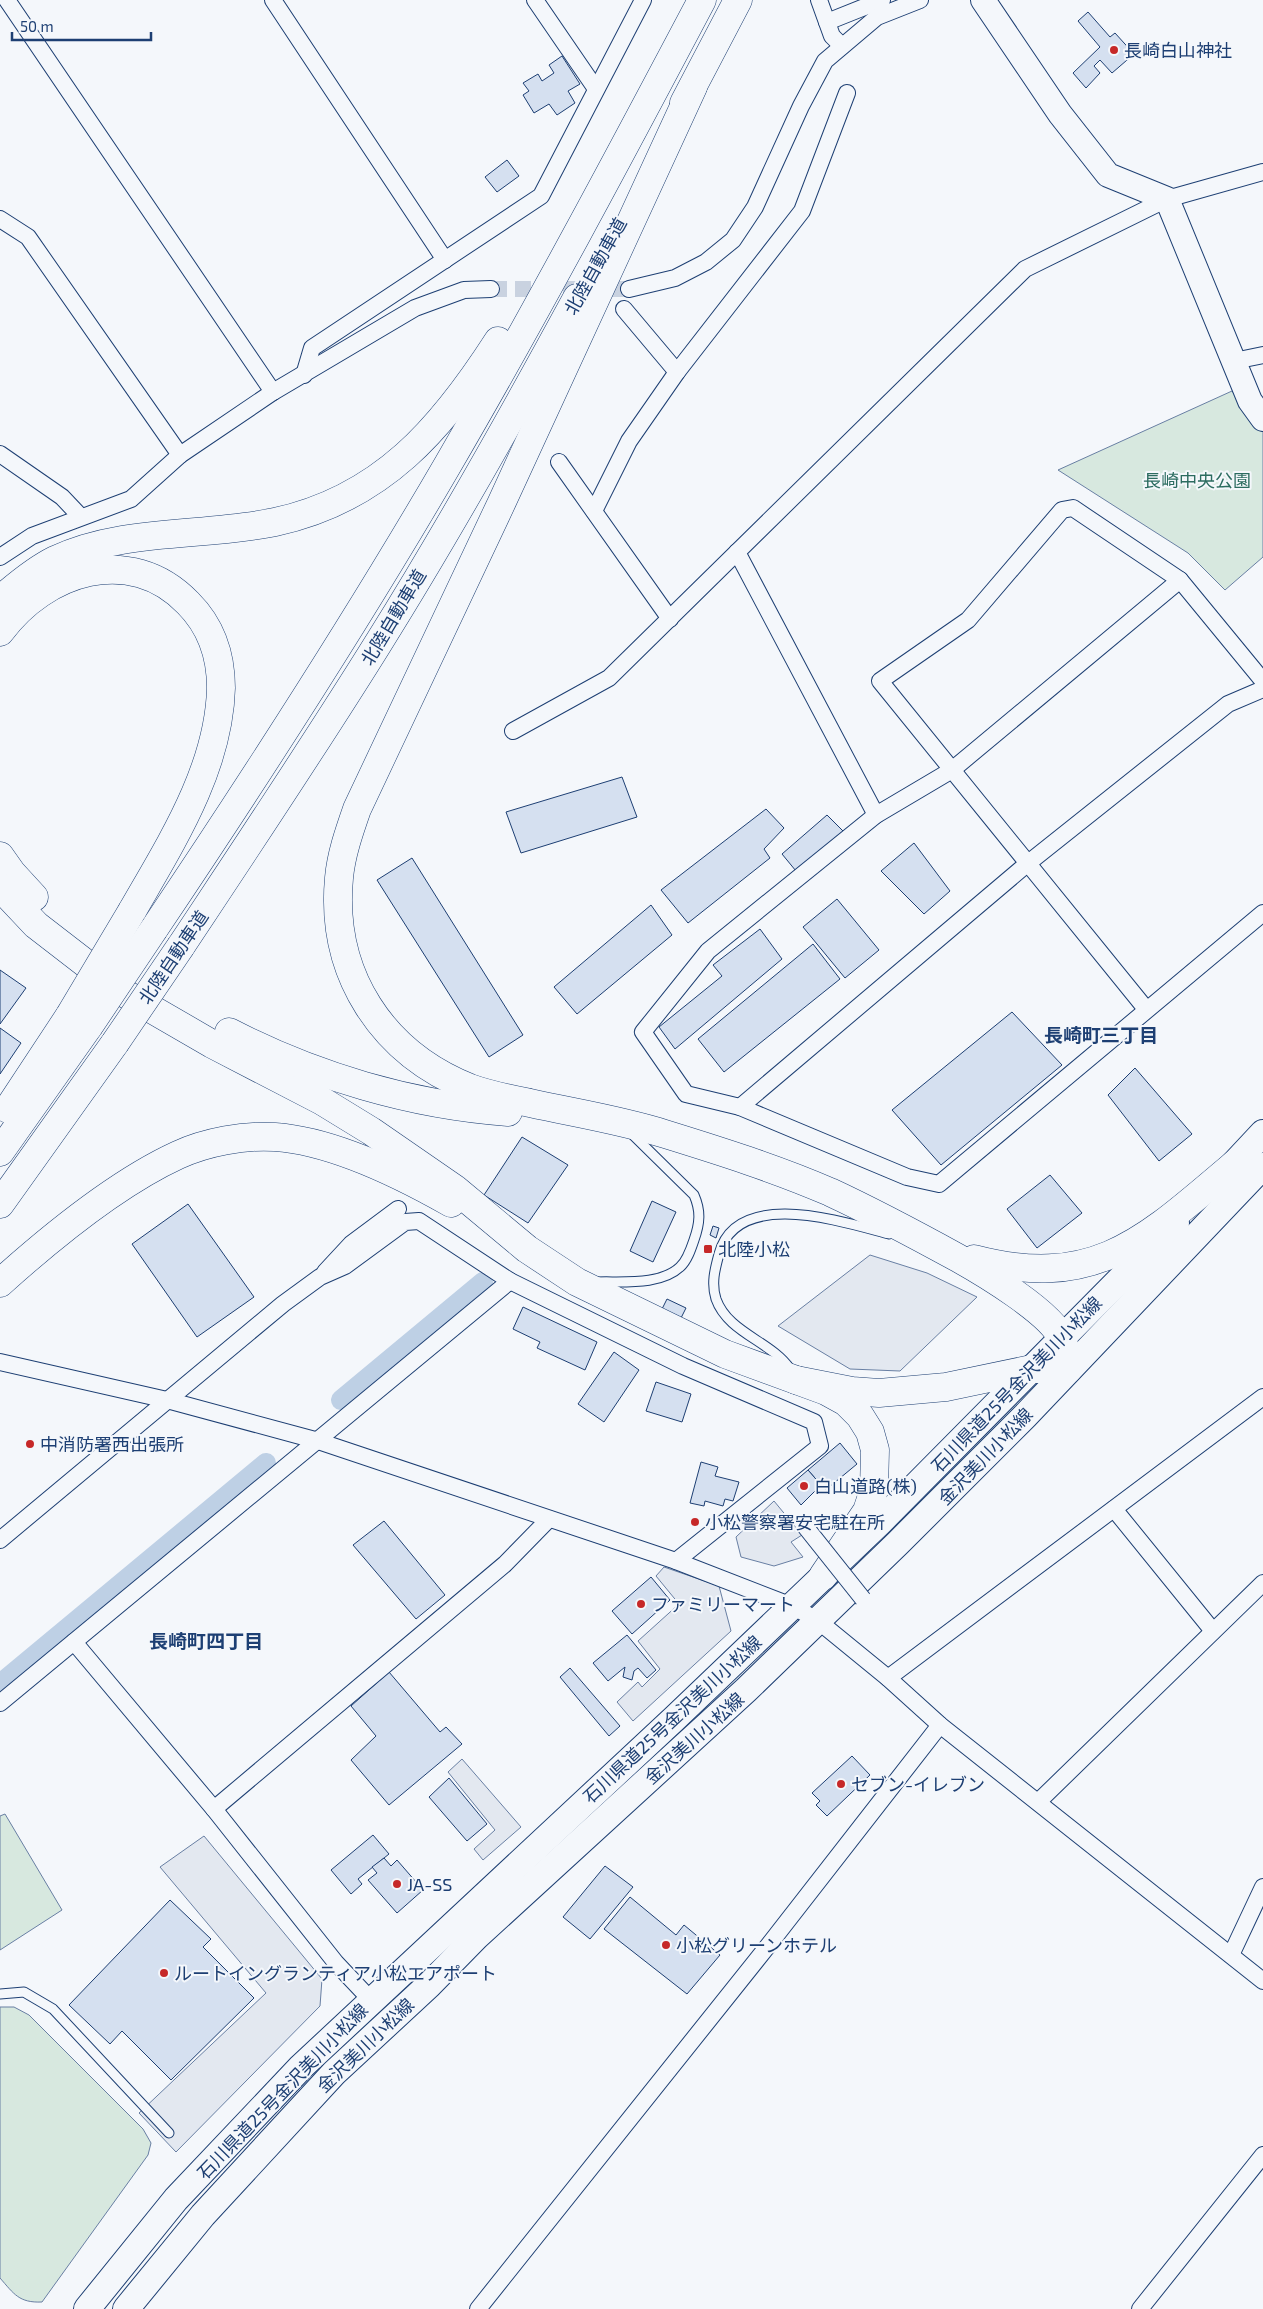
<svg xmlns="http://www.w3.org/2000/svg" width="1263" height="2309" font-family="'Exo 2','Noto Sans JP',sans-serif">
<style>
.green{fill:#d7e8df;stroke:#687fa3}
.parking{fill:#e3e8f0;stroke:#687fa3}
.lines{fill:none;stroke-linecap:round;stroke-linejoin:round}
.canal{stroke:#bed0e5;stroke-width:20}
.building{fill:#d5e0f0;stroke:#1d3f73}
.street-tunnel{stroke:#c9d2e0;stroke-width:16;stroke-dasharray:16 8;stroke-linecap:butt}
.lane-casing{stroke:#1d3f73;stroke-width:11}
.street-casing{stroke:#1d3f73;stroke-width:18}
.secondary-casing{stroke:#1d3f73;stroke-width:26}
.primary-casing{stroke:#1d3f73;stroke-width:28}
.highway-casing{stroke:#1d3f73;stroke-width:29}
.lane{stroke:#f4f7fb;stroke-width:9}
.street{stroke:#f4f7fb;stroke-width:16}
.secondary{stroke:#f4f7fb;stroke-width:24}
.primary{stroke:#f4f7fb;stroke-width:26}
.highway{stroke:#f4f7fb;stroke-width:28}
.street-bridge-casing{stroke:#1d3f73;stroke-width:18;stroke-linecap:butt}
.highway-bridge-casing{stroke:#1d3f73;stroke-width:29;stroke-linecap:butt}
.street-bridge{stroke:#f4f7fb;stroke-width:16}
.highway-bridge{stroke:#f4f7fb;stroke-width:28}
.poi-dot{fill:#c62828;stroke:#f4f7fb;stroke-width:2}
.labels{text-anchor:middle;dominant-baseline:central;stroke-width:4;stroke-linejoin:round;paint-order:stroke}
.poi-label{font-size:18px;fill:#1d3f73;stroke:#f4f7fb;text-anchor:start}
.street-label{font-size:18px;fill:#1d3f73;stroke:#f4f7fb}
.park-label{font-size:18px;fill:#2c6c60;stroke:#f4f7fb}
.neighbourhood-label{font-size:19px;font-weight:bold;fill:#1d3f73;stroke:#f4f7fb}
</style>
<rect width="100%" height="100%" fill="#f4f7fb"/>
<g class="green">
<path d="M1232,391L1263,431V557L1225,590L1188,553L1058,470Z"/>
<path d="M5,1814L62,1910L0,1950V1816Z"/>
<path d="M0,2007H14L29,2015L143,2129L151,2143L148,2155L42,2302C19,2303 14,2294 0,2278Z"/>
</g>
<g class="parking">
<path d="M870,1255L927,1273L977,1297L900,1371L850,1369L778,1326Z"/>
<path d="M774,1501L802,1535L791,1542L803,1557L774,1566L741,1557L736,1537Z"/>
<path d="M664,1567L719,1586L731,1631L633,1721L617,1702L638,1682L642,1687L660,1669L638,1641L679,1604L656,1576Z"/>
<path d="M462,1759L521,1827L483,1860L474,1849L495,1830L448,1772Z"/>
<path d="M204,1836L322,1979L320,2006L176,2152L139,2113L266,1993L160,1867Z"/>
</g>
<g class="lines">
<g class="canal">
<path d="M341,1400L483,1282"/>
<path d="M0,1684L266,1463"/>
</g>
</g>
<g class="building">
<path d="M1088,12L1110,37L1115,33L1134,54L1112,73L1100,60L1094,66L1100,73L1086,88L1073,73L1100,47L1078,21Z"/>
<path d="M562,56L580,84L568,91L575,103L557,115L549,104L534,113L523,95L529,91L523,83L538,74L542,81L554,73L549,65Z"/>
<path d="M507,160L519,176L497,192L485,177Z"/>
<path d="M622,777L637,817L521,853L506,812Z"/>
<path d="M766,809L784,828L764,849L770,858L688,923L661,890Z"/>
<path d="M827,815L844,832L796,871L782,854Z"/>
<path d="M914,843L950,891L924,914L881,871Z"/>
<path d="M412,858L523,1035L489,1057L377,880Z"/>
<path d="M837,899L879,950L845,978L803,927Z"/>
<path d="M651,905L672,935L577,1014L554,987Z"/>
<path d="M760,929L782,959L675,1049L659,1027L722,976L713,965Z"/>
<path d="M813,944L840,979L724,1072L698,1039Z"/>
<path d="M0,970L26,988L0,1024Z"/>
<path d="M1012,1012L1062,1065L941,1165L892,1110Z"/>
<path d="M0,1028L21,1043L0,1074Z"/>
<path d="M1135,1068L1192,1134L1159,1161L1108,1095Z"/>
<path d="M522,1137L568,1165L528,1223L484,1195Z"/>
<path d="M1050,1175L1082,1213L1037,1248L1007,1209Z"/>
<path d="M652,1201L676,1212L653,1262L630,1251Z"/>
<path d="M188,1204L254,1297L197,1337L132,1244Z"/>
<path d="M713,1226L719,1228L716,1238L710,1235Z"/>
<path d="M667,1299L686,1308L670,1340L651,1331Z"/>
<path d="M523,1307L597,1342L585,1370L537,1348L540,1342L513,1329Z"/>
<path d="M614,1352L639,1370L604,1422L578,1404Z"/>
<path d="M656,1382L691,1394L682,1422L646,1411Z"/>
<path d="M840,1443L857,1464L822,1493L817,1488L821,1485L808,1470Z"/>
<path d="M701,1462L718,1467L715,1476L739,1482L733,1501L725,1499L723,1506L705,1501L704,1506L690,1503Z"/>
<path d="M808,1470L821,1485L801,1505L787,1488Z"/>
<path d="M384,1521L445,1595L416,1619L353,1545Z"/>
<path d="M651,1577L670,1600L632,1634L612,1611Z"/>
<path d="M627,1635L656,1670L647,1678L638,1668L634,1671L632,1680L623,1677L625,1667L608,1681L593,1663Z"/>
<path d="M570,1668L620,1726L609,1736L560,1677Z"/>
<path d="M389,1672L440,1732L446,1727L462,1744L389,1805L351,1760L376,1736L351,1706Z"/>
<path d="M852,1756L870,1775L827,1816L816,1805L820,1801L812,1793Z"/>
<path d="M449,1778L487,1824L467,1841L429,1797Z"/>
<path d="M373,1835L389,1854L358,1879L362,1884L351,1894L331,1870Z"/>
<path d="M384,1858L391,1866L397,1860L423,1890L397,1913L368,1880L377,1873L372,1867Z"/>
<path d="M605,1866L633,1887L590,1939L563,1917Z"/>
<path d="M630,1897L676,1935L684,1925L720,1955L687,1994L604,1929Z"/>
<path d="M170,1900L211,1939L203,1947L254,1998L171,2080L122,2031L110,2044L69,2005Z"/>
</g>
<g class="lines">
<path class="street-tunnel" d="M491,289H629"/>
<g class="lane-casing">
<g id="lane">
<path d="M596,1282C621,1281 660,1286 680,1267C687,1261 691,1249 694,1240C700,1223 701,1211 694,1195L632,1134"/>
<path d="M790,1369C771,1341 728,1333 716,1299C711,1283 715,1269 719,1254C737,1187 843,1222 889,1234"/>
<path d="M0,1994L24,1992L53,2009L169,2133"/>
</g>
</g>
<g class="street-casing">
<g id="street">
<path d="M7,0L273,392"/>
<path d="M273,0L445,260"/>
<path d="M535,0L596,89"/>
<path d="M819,0L832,36L842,46"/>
<path d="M827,22L882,0"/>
<path d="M0,219L28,237L180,455"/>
<path d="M629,289L675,278L706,262L733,240L755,207L801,106L825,61L877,17L920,0"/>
<path d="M624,309L677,372"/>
<path d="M1234,361L1263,355"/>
<path d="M304,375L312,348L541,196L643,0"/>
<path d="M0,454L62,497L80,516"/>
<path d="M559,462L670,619"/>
<path d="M594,511L629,441L677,372L802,211L847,93"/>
<path d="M737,552L876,815"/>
<path d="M0,557L32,536L131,499L180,455L273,392L415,308L464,290L491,289"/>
<path d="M1263,689L1228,704L1027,864L740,1107L907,1177L939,1184L1263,913"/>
<path d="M513,731L609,678L1025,269L1167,199L1263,172"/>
<path d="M1146,1009L880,681L968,620L1062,510L1073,508L1180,580L1263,681"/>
<path d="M740,1107L686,1094L643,1032L708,951L876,815L952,770L1180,580"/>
<path d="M325,1272L351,1244L398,1209"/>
<path d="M0,1362L167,1400L315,1440L676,1561L792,1606L817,1620L888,1678L940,1725L1263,1981"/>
<path d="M1114,1509L1213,1631"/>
<path d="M0,1540L283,1304L320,1277L345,1266L405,1222L419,1221L510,1281L683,1366L814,1422L820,1446L676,1561"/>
<path d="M74,1642L214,1809L336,1963L371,2000"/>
<path d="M888,1678L1263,1397"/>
<path d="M0,1703L510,1281"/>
<path d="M1038,1802L1263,1583"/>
<path d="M214,1809L505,1564L549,1519"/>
<path d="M1231,1955L1263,1887"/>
<path d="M478,2309L771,1942L940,1725"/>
<path d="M1140,2309L1263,2155"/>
</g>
</g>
<g class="secondary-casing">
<path id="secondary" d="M983,0L1060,114L1108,175L1167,199L1250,401L1263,419"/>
</g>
<g class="primary-casing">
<g id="primary">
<path d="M1220,1179L1263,1133"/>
<path d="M87,2309L176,2199L301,2067L675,1718L880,1522L1176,1223"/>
<path d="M126,2309L203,2215L334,2073L429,1985L476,1937L746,1690L898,1543L1025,1416L1263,1166"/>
</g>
</g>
<g class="highway-casing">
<g id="highway">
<path d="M693,87L501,504L357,809C349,832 341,855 339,878C330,974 382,1053 470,1088C489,1095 510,1099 530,1103C575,1113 621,1120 665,1134C720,1151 777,1169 830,1192C873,1212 916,1235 958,1258C983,1272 1052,1313 1062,1339C1066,1348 1066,1359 1068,1369H1032L946,1387L879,1393L852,1391L796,1380"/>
<path d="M684,103L738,0"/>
<path d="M0,600C17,585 35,570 55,560C122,528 205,537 275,522C382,499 442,428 498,341"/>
<path d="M0,632C45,571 130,543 188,603C211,626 221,656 221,688C219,769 171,843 132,911"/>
<path d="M0,856L12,873L34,897"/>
<path d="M0,887L36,925L124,993L212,1044L322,1101L371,1131L455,1189L527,1249L577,1282L725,1354L826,1391L846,1402L860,1416L870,1432L875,1450L874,1490L867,1511L823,1576"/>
<path d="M154,929C256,777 355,624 447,466C536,313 619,157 702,0"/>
<path d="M181,946C248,845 315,745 379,642C449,530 514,414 577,298"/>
<path d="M229,1032C314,1076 411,1105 508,1112"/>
<path d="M8,1109L70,1015"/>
<path d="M0,1152L89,1026"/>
<path d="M0,1204L115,1043"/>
<path d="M974,1259C1097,1291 1147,1238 1235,1164"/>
<path d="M0,1283C50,1238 117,1183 178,1155C206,1142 244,1135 275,1137C333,1141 400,1174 451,1203"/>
</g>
</g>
<use href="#lane" class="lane"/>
<use href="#street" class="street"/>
<use href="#secondary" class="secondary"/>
<use href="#primary" class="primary"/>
<use href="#highway" class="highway"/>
<g class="street-bridge-casing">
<path id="street-bridge" d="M804,1525L863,1599"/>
</g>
<g class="highway-bridge-casing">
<g id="highway-bridge">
<path d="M70,1015L132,911"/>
<path d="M89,1026L154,929"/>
<path d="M115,1043L181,946"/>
</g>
</g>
<use href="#street-bridge" class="street-bridge"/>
<use href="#highway-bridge" class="highway-bridge"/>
</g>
<g class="poi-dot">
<circle cx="1114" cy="50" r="5"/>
<rect x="703" y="1244" width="10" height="10" rx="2.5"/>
<circle cx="30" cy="1444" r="5"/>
<circle cx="804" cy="1486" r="5"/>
<circle cx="695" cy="1522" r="5"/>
<circle cx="641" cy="1604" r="5"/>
<circle cx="841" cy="1784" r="5"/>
<circle cx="397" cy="1884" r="5"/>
<circle cx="666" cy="1945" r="5"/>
<circle cx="164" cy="1973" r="5"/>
</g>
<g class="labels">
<g class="poi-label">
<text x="1124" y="50">長崎白山神社</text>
<text x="718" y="1249">北陸小松</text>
<text x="40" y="1444">中消防署西出張所</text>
<text x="814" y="1486">白山道路(株)</text>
<text x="705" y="1522">小松警察署安宅駐在所</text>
<text x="651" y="1604">ファミリーマート</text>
<text x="851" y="1784">セブン-イレブン</text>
<text x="407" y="1884">JA-SS</text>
<text x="676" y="1945">小松グリーンホテル</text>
<text x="174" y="1973">ルートイングランティア小松エアポート</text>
</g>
<g class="street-label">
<text transform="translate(595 266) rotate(-61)">北陸自動車道</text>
<text transform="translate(393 617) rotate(-59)">北陸自動車道</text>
<text transform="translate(173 957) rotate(-56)">北陸自動車道</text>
<text transform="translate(1016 1384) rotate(-46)">石川県道25号金沢美川小松線</text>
<text transform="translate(985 1456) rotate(-46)">金沢美川小松線</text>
<text transform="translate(672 1719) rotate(-43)">石川県道25号金沢美川小松線</text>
<text transform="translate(694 1738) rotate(-42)">金沢美川小松線</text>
<text transform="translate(365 2045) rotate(-44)">金沢美川小松線</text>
<text transform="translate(282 2091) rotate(-46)">石川県道25号金沢美川小松線</text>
</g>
<g class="park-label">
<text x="1197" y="480">長崎中央公園</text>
</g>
<g class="neighbourhood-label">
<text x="1101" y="1034">長崎町三丁目</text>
<text x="206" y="1640">長崎町四丁目</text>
</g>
</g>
<path d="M12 32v8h139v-8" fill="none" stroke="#1d3f73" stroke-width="2.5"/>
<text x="20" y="32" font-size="15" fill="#1d3f73" stroke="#f4f7fb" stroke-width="4" paint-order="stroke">50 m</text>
</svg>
